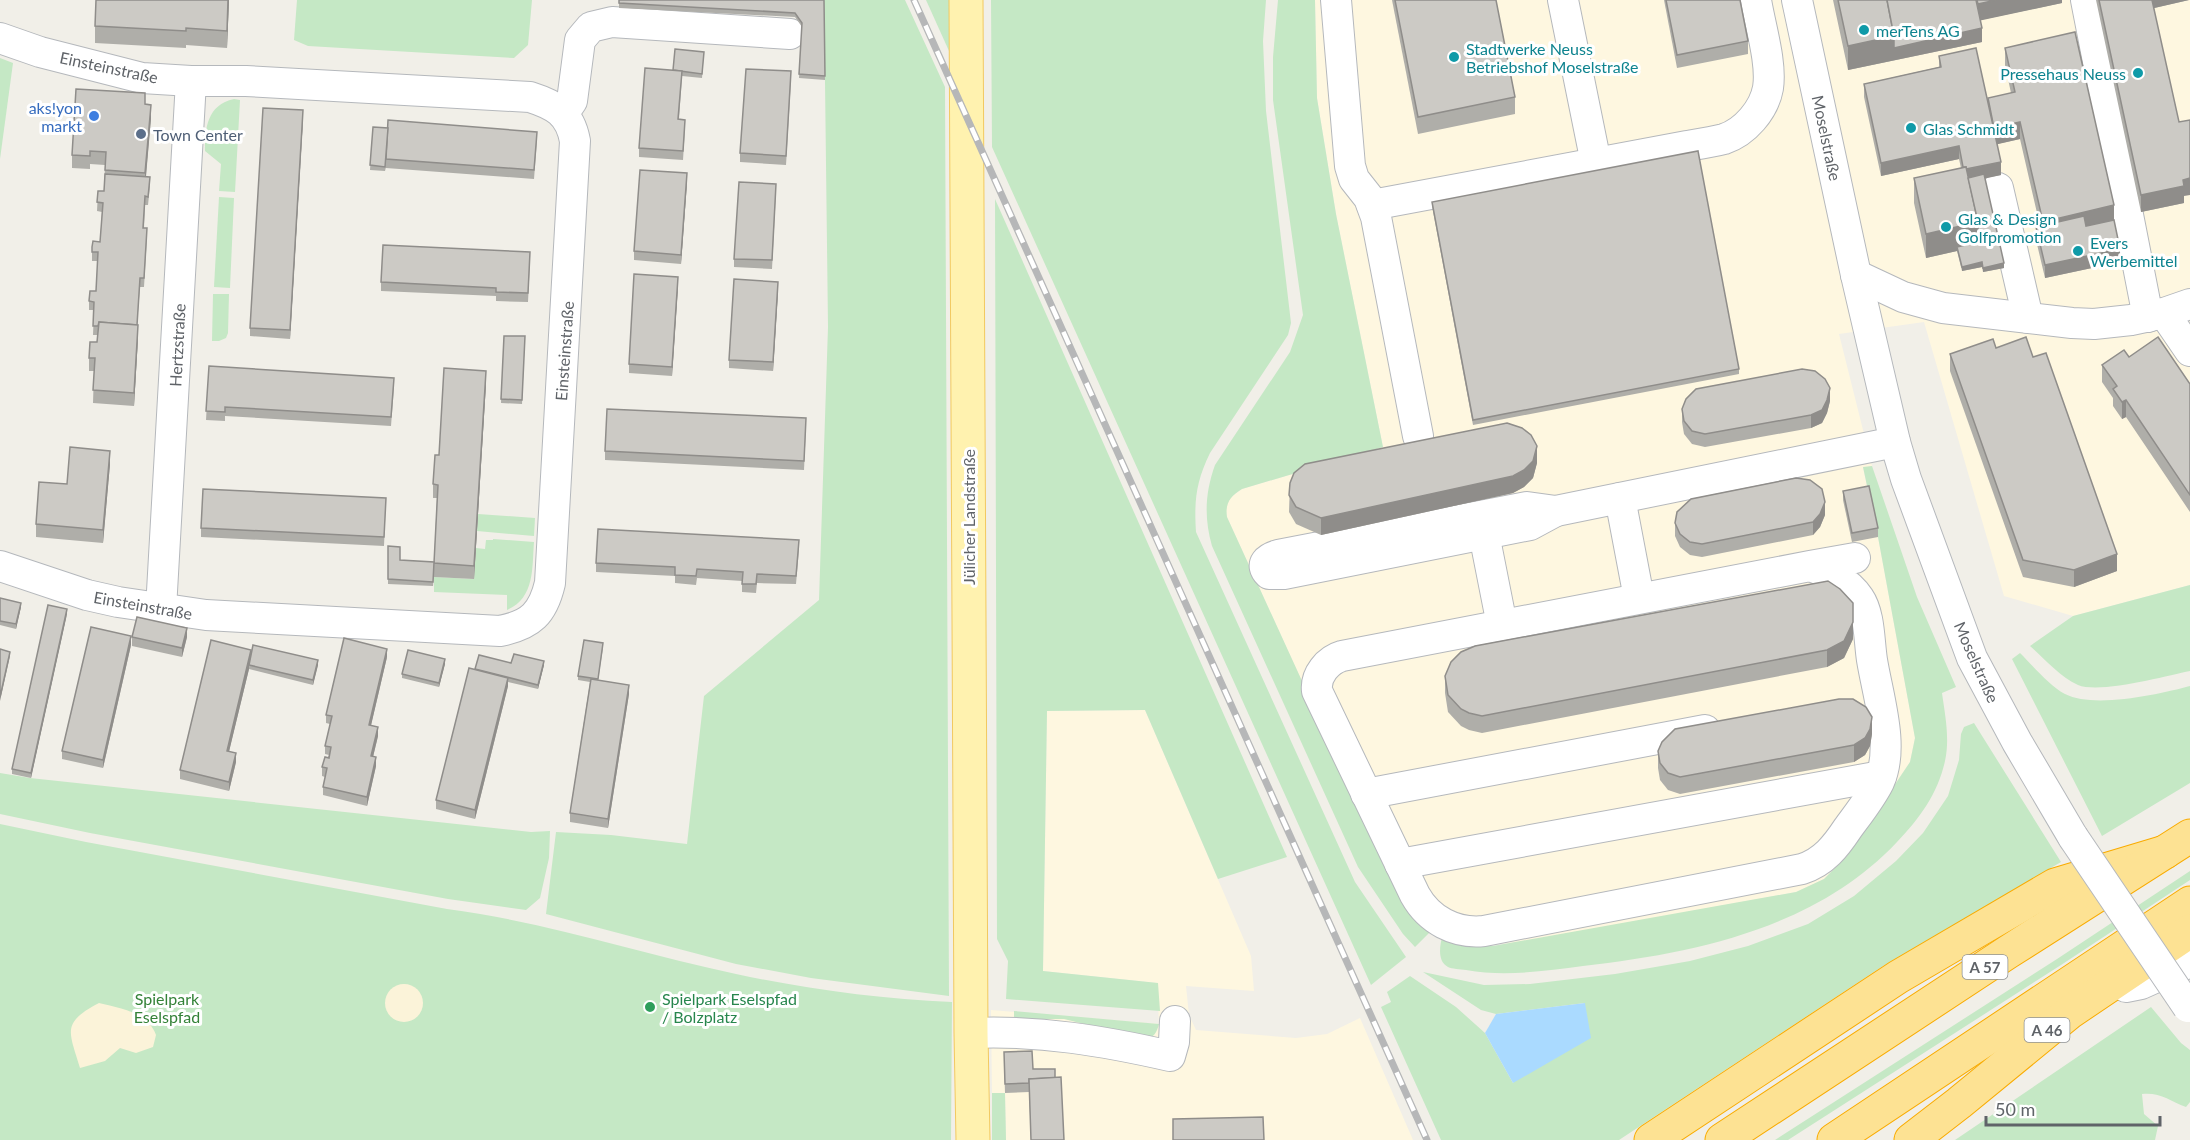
<svg xmlns="http://www.w3.org/2000/svg" width="2190" height="1140" font-family="Lato,sans-serif">
<style>
.commercial{fill:#fef7e0}
.green{fill:#c5e8c5}
.sand{fill:#fbf3d9}
.water{fill:#aadaff}
.lines{fill:none;stroke-linecap:round;stroke-linejoin:round}
.minor-casing{stroke:#b5b8bc;stroke-width:32}
.major-casing{stroke:#f2c960;stroke-width:35}
.highway-casing{stroke:#f9ab00;stroke-width:35}
.minor{stroke:#fff;stroke-width:30}
.major{stroke:#fff2af;stroke-width:33}
.highway{stroke:#fde293;stroke-width:33}
.rail-casing{stroke:#b6b7b8;stroke-width:7}
.rail{stroke:#fff;stroke-width:4.5;stroke-dasharray:14;stroke-linecap:butt}
.minor-bridge-casing{stroke:#b5b8bc;stroke-width:32;stroke-linecap:butt}
.minor-bridge{stroke:#fff;stroke-width:30}
.wall{fill:#afaea9}
.shaded-wall{fill:#8f8d8a}
.building{fill:#cccac5;stroke:#8f8d8a;stroke-width:1.5}
.culture-dot{fill:#0f9aa8;stroke:#fff;stroke-width:2}
.shop-dot{fill:#3f7fe0;stroke:#fff;stroke-width:2}
.service-dot{fill:#5c6f8a;stroke:#fff;stroke-width:2}
.leisure-dot{fill:#2e9e5b;stroke:#fff;stroke-width:2}
.labels{text-anchor:middle;dominant-baseline:central;stroke-width:6;stroke-linejoin:round;paint-order:stroke}
.shield{fill:#fff;stroke:#8f9295;stroke-width:1.5}
.shield-label{font-size:15px;font-weight:bold;fill:#5f6368}
.culture-label{font-size:16px;fill:#0d838f;stroke:#fff;text-anchor:start}
.street-label{font-size:16px;fill:#5f6368;stroke:#fff}
.shop-label{font-size:16px;fill:#366cbe;stroke:#fff;text-anchor:end}
.service-label{font-size:16px;fill:#4e5e75;stroke:#fff;text-anchor:start}
.park-label{font-size:16px;fill:#348238;stroke:#fff}
.leisure-label{font-size:16px;fill:#27864d;stroke:#fff;text-anchor:start}
</style>
<rect width="100%" height="100%" fill="#f1efe8"/>
<g class="commercial">
<path d="M1315,0H2190V585L2073,616L2004,596L1924,322L1839,334L1872,466L1863,468L1878,537L1915,738L1910,762L1847,856L1824,879L1796,892L1522,942L1475,946L1430,932L1420,926L1404,905L1227,517L1226,511L1227,503L1231,497L1242,489L1383,447L1336,214L1317,98Z"/>
<path d="M1145,710L1251,956L1254,991L1186,986L1189,1015L1196,1030L1296,1038L1327,1034L1360,1018L1413,1140H1006L1005,1093H992L991,1010L1159,1024L1157,983L1043,971L1047,711Z"/>
</g>
<g class="green">
<path d="M297,0H532L528,45L514,58L308,46L294,40Z"/>
<path d="M824,0H905L945,87L949,996L811,978L736,964L546,914L556,832L611,835L687,844L704,696L819,600L828,327Z"/>
<path d="M926,0H949V51Z"/>
<path d="M991,0H1266L1263,41L1266,111L1291,323L1288,335L1210,453C1196,482 1194,500 1196,532L1355,882L1406,957L1371,985L992,147Z"/>
<path d="M1278,0H1315L1317,98L1336,214L1383,447L1242,489C1230,496 1225,504 1227,517L1404,904L1420,926L1430,932L1415,947L1403,934L1358,867L1212,546C1204,518 1205,493 1215,465L1290,352L1303,315L1273,100V57Z"/>
<path d="M0,58L13,63L0,159Z"/>
<path d="M234,99L240,100L235,192L219,191L221,164L205,151C205,128 207,105 234,99Z"/>
<path d="M219,197L234,198L230,288L214,287Z"/>
<path d="M995,199L1287,857L1218,879L1145,710L1047,711L1043,971L1158,983L1160,1011L1006,999L1008,961L997,939Z"/>
<path d="M213,294H229L228,333L226,338L219,341H212Z"/>
<path d="M1872,466L1917,597L1956,687L1942,693C1945,715 1950,738 1945,761C1938,793 1920,818 1897,842C1816,928 1696,953 1583,966C1544,971 1505,977 1466,970C1460,969 1452,969 1448,967C1437,961 1440,946 1442,937L1475,946H1493L1796,892L1824,879L1847,856L1910,762L1915,738L1878,537L1863,467Z"/>
<path d="M478,514L535,518L534,536L477,531Z"/>
<path d="M493,539L534,542C532,568 535,598 507,610V595L434,592V577L474,579L476,548L485,549L486,540H493Z"/>
<path d="M2190,585V671C2166,676 2100,694 2078,685C2060,677 2045,659 2030,646L2073,616Z"/>
<path d="M2020,653C2033,666 2050,686 2065,694C2094,709 2160,694 2190,686V783L2102,836L2012,659Z"/>
<path d="M1974,723L2061,862L1883,966L1619,1140H1441L1381,1007L1391,1002L1387,992L1410,976L1456,1007L1485,1033L1513,1083L1585,1003L1496,1014L1481,1010L1423,972L1484,985L1530,984L1615,974L1690,961L1748,946L1808,924L1854,896L1896,861L1923,833L1948,796L1959,760L1961,734L1964,727Z"/>
<path d="M0,773L30,778L531,832L550,831L549,858L540,898L526,910L448,899L90,833L0,814Z"/>
<path d="M0,824L86,842L447,909C546,922 639,953 736,974C807,989 880,999 952,1002L951,1140H0Z"/>
<path d="M2190,871V880L2061,965L1788,1140H1775L2057,959Z"/>
<path d="M2151,1007L2181,1043L2190,1050V1102L2186,1107C2170,1101 2160,1092 2142,1094L2144,1114L2158,1126L2155,1140H1955Z"/>
<path d="M1014,1011L1159,1024C1157,1032 1154,1038 1145,1039L1064,1019H1014Z"/>
<path d="M992,1093H1005L1006,1140H992Z"/>
</g>
<g class="sand">
<circle cx="404" cy="1003" r="19"/>
<path d="M99,1003C119,1008 148,1012 156,1035L153,1047L136,1053L120,1048L105,1061L80,1068C69,1031 61,1023 99,1003Z"/>
</g>
<path class="water" d="M1585,1003L1591,1038L1513,1083L1485,1033L1496,1014Z"/>
<g class="lines">
<g class="minor-casing">
<g id="minor">
<path d="M1336,0L1350,166L1354,179L1369,198L1376,217L1418,436"/>
<path d="M1563,0L1596,163"/>
<path d="M1797,0L1856,275L1895,442L1906,479L1972,658L2017,742L2073,837"/>
<path d="M2086,0L2148,317"/>
<path d="M0,38L40,52L142,78L191,81H246L530,97C555,105 570,113 575,141L550,583C543,613 531,625 500,631L206,615L118,602L87,595L0,566"/>
<path d="M563,114L572,101L580,40L591,27L612,22L790,34"/>
<path d="M1998,188L2028,318"/>
<path d="M1372,205L1687,146C1699,144 1712,142 1724,139C1745,132 1764,110 1768,88C1772,63 1760,25 1756,0"/>
<path d="M1856,275L1903,297L1943,308L2072,323L2094,324L2131,320L2164,313L2190,304"/>
<path d="M2164,313L2190,351"/>
<path d="M1620,498L1639,598"/>
<path d="M1527,507L1556,511L1530,525L1284,574H1269C1259,564 1268,558 1278,555Z"/>
<path d="M1556,511L1895,442"/>
<path d="M1484,534L1502,625"/>
<path d="M1810,566C1829,573 1847,580 1859,598C1870,614 1869,641 1872,660C1878,697 1895,747 1879,782C1871,798 1859,813 1848,828C1836,846 1824,862 1802,869L1484,931C1455,934 1429,920 1415,895L1317,691C1315,675 1328,660 1342,656L1810,566L1855,558"/>
<path d="M161,609L191,81"/>
<path d="M1366,794L1705,730"/>
<path d="M1400,864L1881,776"/>
<path d="M2126,987L2141,984L2190,962"/>
<path d="M971,1033C1039,1030 1104,1041 1170,1056L1174,1042L1175,1021"/>
</g>
</g>
<g class="major-casing">
<path id="major" d="M966,0L971,1033L973,1140"/>
</g>
<g class="highway-casing">
<g id="highway">
<path d="M1651,1140L1898,977L2055,885L2165,852"/>
<path d="M1722,1140L2008,952L2190,836"/>
<path d="M1834,1140L2190,903"/>
<path d="M1911,1140L1959,1103L2070,1012L2190,931"/>
</g>
</g>
<use href="#minor" class="minor"/>
<use href="#major" class="major"/>
<use href="#highway" class="highway"/>
<g class="rail-casing">
<path id="rail" d="M914,0L1427,1140"/>
</g>
<use href="#rail" class="rail"/>
<g class="minor-bridge-casing">
<path id="minor-bridge" d="M2073,837L2188,1007"/>
</g>
<use href="#minor-bridge" class="minor-bridge"/>
</g>
<g class="wall">
<path d="M229,0L227,48L186,45V48L95,43V26Z"/>
<path d="M619,0H824L825,80L799,78L802,27L795,17L619,8Z"/>
<path d="M1392,0H1496L1515,97V114L1418,134Z"/>
<path d="M1664,0H1740L1748,41V54L1677,68Z"/>
<path d="M1833,0H2062V3L1980,20L1982,42L1848,70Z"/>
<path d="M2096,0H2189L2154,8L2184,196V203L2141,212Z"/>
<path d="M2005,48L2114,220L2120,262L2045,278L2036,240V227L2040,226L2020,139L1997,144L2001,175L1985,178L2004,268L1983,272L1982,267L1962,271L1957,251L1926,258L1914,203V178L1961,168L1959,159L1881,176L1864,97V84L1939,67V56L1988,102L2011,93L2005,65Z"/>
<path d="M704,52L702,78L682,76L679,119L685,128L683,160L639,157V148L673,70Z"/>
<path d="M791,80L786,165L740,162V153Z"/>
<path d="M145,104L151,118L146,177L150,186L148,205H145L144,228L147,237L144,287H140L137,325L138,338L134,406L93,403L94,371H89V358L97,342L98,335H93L94,310H89V301L96,291L98,261H92V247L100,242L102,212L97,211L98,191H104L105,165L90,164V169L72,168V155Z"/>
<path d="M303,119L290,339L250,336V328Z"/>
<path d="M373,127L537,140L534,179L386,168V167L385,171L370,170Z"/>
<path d="M687,182L681,264L634,260V251Z"/>
<path d="M776,192L772,269L734,267V259Z"/>
<path d="M1432,202L1739,369V374L1473,425L1432,206Z"/>
<path d="M530,261L528,302L496,301V296L381,291V282Z"/>
<path d="M678,286L672,376L629,373V364Z"/>
<path d="M778,291L773,371L729,368V360Z"/>
<path d="M504,336H525L522,404L501,403Z"/>
<path d="M1996,348L2033,357L2117,571L2074,587L2023,577L1950,371V354Z"/>
<path d="M2129,357L2190,384V512L2126,417L2122,419L2113,406V398L2102,382V365Z"/>
<path d="M209,366L394,387L391,426L225,416V421L206,420Z"/>
<path d="M486,384L474,579L434,577V573L433,586L388,584V546L400,560L434,562L437,498H433V484L439,455Z"/>
<path d="M1830,401L1827,413L1822,423L1811,428L1705,447L1692,444L1684,434L1682,422V409Z"/>
<path d="M806,427L804,470L605,460V451Z"/>
<path d="M1537,463L1533,478L1524,487L1513,493L1321,535L1296,524L1289,512L1290,483Z"/>
<path d="M110,464L103,543L36,537V524L67,484Z"/>
<path d="M1843,491L1878,528V537L1852,542L1843,500Z"/>
<path d="M386,498L384,546L201,537V528Z"/>
<path d="M1825,515L1820,527L1813,535L1702,557L1690,555L1680,547L1675,536V523Z"/>
<path d="M799,549L796,584L757,583L756,593L742,592V581L697,578L696,585L675,583V576L596,572V563Z"/>
<path d="M0,598L21,607L16,629L0,625Z"/>
<path d="M67,614L31,778L12,774V769Z"/>
<path d="M132,637H187L182,657L132,646Z"/>
<path d="M1853,639L1844,658L1827,667L1482,733L1469,730L1461,726L1448,712L1445,693V676Z"/>
<path d="M131,645L103,768L62,759V751Z"/>
<path d="M603,648L598,680L629,694L608,828L570,822V813L590,682L578,680V676Z"/>
<path d="M251,654L318,665L313,685L249,669L229,751L236,762L229,791L180,779V770Z"/>
<path d="M387,657L371,725L378,736L373,757L376,766L367,806L323,795V787L325,777L322,776V767L329,755L325,754V746L330,724L326,723V715Z"/>
<path d="M511,663L544,665L538,689L508,682V686L475,819L436,809V800L475,669Z"/>
<path d="M445,664L439,687L402,678V674Z"/>
<path d="M1872,734L1870,746L1865,755L1854,762L1680,794L1668,790L1660,780L1658,768V751Z"/>
<path d="M1004,1060L1055,1078L1064,1140H1031L1029,1092L1005,1093Z"/>
</g>
<g class="shaded-wall">
<path d="M228,0H229L227,48V31Z"/>
<path d="M1996,0H2062V3L1978,21V4Z"/>
<path d="M2150,0H2189L2150,9Z"/>
<path d="M1982,28V42L1848,70V46L1894,36Z"/>
<path d="M151,105V118L145,186V173Z"/>
<path d="M303,110V119L290,339V330Z"/>
<path d="M2020,122V139L1994,145V128Z"/>
<path d="M1959,146V159L1881,176V163Z"/>
<path d="M2001,162V175L1965,183L1964,170Z"/>
<path d="M687,173V182L681,264V255Z"/>
<path d="M2190,178V195L2184,196V203L2141,212V195L2183,180Z"/>
<path d="M2114,205V222L2043,239V222Z"/>
<path d="M1978,222V246L1957,247V251L1926,258V234Z"/>
<path d="M2120,249V262L2045,278V265Z"/>
<path d="M1982,262V267L1962,271V267Z"/>
<path d="M2004,263V268L1983,272V268Z"/>
<path d="M678,277V286L672,376V367Z"/>
<path d="M778,282V291L773,371V362Z"/>
<path d="M138,325V338L134,406V393Z"/>
<path d="M486,371V384L474,579V566Z"/>
<path d="M1830,388V401L1827,413L1822,423L1811,428V415Z"/>
<path d="M2126,400V417L2122,419V402Z"/>
<path d="M1537,446V463L1533,478L1524,487L1513,493L1321,535V518Z"/>
<path d="M110,451V464L103,543V530Z"/>
<path d="M1825,502V515L1820,527L1813,535V522Z"/>
<path d="M2117,554V571L2074,587V570Z"/>
<path d="M21,603V607L16,629V624Z"/>
<path d="M67,609V614L31,778V773Z"/>
<path d="M1853,622V639L1844,658L1827,667V650Z"/>
<path d="M187,628V637L182,657V648Z"/>
<path d="M131,636V645L103,768V760Z"/>
<path d="M387,649V657L369,734V725Z"/>
<path d="M251,650V659L249,665V669L227,760V751Z"/>
<path d="M10,652V656L0,701V697Z"/>
<path d="M445,659V664L439,687V683Z"/>
<path d="M318,660V665L313,685V680Z"/>
<path d="M544,661V665L538,689V685Z"/>
<path d="M508,678V686L475,819V810Z"/>
<path d="M629,685V694L608,828V819Z"/>
<path d="M1872,717V734L1870,746L1865,755L1854,762V745Z"/>
<path d="M378,727V736L371,765V756Z"/>
<path d="M236,753V762L229,791V782Z"/>
<path d="M376,757V766L367,806V797Z"/>
</g>
<g class="building">
<path d="M96,0H228L227,31L186,28V31L95,26Z"/>
<path d="M619,0H824L825,76L799,74L802,23L795,13L619,3Z"/>
<path d="M1395,0H1496L1515,97L1418,117Z"/>
<path d="M1666,0H1740L1748,41L1677,55Z"/>
<path d="M1838,0H1887L1894,36L1848,46Z"/>
<path d="M1887,0H1976L1982,28L1894,48V36Z"/>
<path d="M1977,0H1996L1978,4Z"/>
<path d="M2099,0H2152L2179,122L2190,120V178L2183,180L2184,186L2141,195Z"/>
<path d="M2075,32L2114,205L2043,222L2020,122L1994,128L1988,98L2015,92L2005,48Z"/>
<path d="M1976,48L2001,162L1966,169V167H1963L1959,146L1881,163L1864,84L1941,67L1939,56Z"/>
<path d="M675,49L704,52L702,74L673,70Z"/>
<path d="M645,68L682,71L678,119L685,120L683,151L639,148Z"/>
<path d="M746,69L791,71L786,156L740,153Z"/>
<path d="M76,89L145,93V104L151,105L145,173L105,170L106,152L90,151V156L72,155Z"/>
<path d="M263,108L303,110L290,330L250,328Z"/>
<path d="M388,120L537,132L534,170L386,159Z"/>
<path d="M373,127L388,128L385,167L370,165Z"/>
<path d="M1698,151L1739,369L1473,420L1432,202Z"/>
<path d="M1966,167L1978,222L1926,234L1914,178Z"/>
<path d="M640,170L687,173L681,255L634,251Z"/>
<path d="M105,174L150,177L148,197L145,196L143,228H147L144,278H140L137,325L99,322L98,326H93L94,302L89,301L90,291H96L98,252H92V247L93,241L100,242L103,203L97,202L98,191H104Z"/>
<path d="M1984,174L2004,263L1983,268L1982,262L1962,267L1957,247L1978,242V222L1968,178Z"/>
<path d="M739,182L776,184L772,260L734,259Z"/>
<path d="M2084,216L2086,226L2114,220L2120,249L2045,265L2036,227Z"/>
<path d="M383,245L530,252L528,293L496,292V288L381,282Z"/>
<path d="M634,274L678,277L672,367L629,364Z"/>
<path d="M734,279L778,282L773,362L729,360Z"/>
<path d="M99,322L138,325L134,393L93,390L95,358H89L90,342H97Z"/>
<path d="M504,336H525L522,400L501,399Z"/>
<path d="M2026,337L2033,357L2046,353L2117,554L2074,570L2023,560L1950,354L1993,339L1996,348Z"/>
<path d="M2158,337L2190,384V495L2126,400L2122,402L2113,389L2117,386L2102,365L2124,350L2129,357Z"/>
<path d="M209,366L394,378L391,417L225,407V412L206,411Z"/>
<path d="M444,368L486,371L474,566L434,563L438,485L433,484L435,455H439Z"/>
<path d="M1802,369L1815,371L1825,379L1830,388L1827,400L1822,410L1811,415L1705,434L1692,431L1684,421L1682,409L1686,399L1696,389Z"/>
<path d="M607,409L806,418L804,461L605,451Z"/>
<path d="M1507,423L1522,428L1531,435L1537,446L1533,461L1524,470L1513,476L1321,518L1296,507L1289,495L1290,483L1294,473L1305,464Z"/>
<path d="M70,447L110,451L103,530L36,524L39,482L67,484Z"/>
<path d="M1796,478L1810,480L1822,489L1825,502L1820,514L1813,522L1702,544L1690,542L1680,534L1675,523L1677,512L1691,499Z"/>
<path d="M1869,486L1878,528L1852,533L1843,491Z"/>
<path d="M203,489L386,498L384,537L201,528Z"/>
<path d="M598,529L799,540L796,576L757,574L756,584H742L743,572L697,569L696,576L675,575V567L596,563Z"/>
<path d="M388,546L400,547V560L434,562L433,582L388,579Z"/>
<path d="M1828,581L1840,589L1853,603V622L1844,641L1827,650L1482,716L1469,713L1461,709L1448,695L1445,676L1451,662L1461,652L1475,646Z"/>
<path d="M0,598L21,603L16,624L0,621Z"/>
<path d="M48,605L67,609L31,773L12,769Z"/>
<path d="M137,617L187,628L182,648L132,637Z"/>
<path d="M91,627L131,636L103,760L62,751Z"/>
<path d="M344,638L387,649L369,725L378,727L371,756L376,757L367,797L323,787L327,768L322,767L325,757L329,758L331,747L325,746L332,716L326,715Z"/>
<path d="M211,640L251,650L227,751L236,753L229,782L180,770Z"/>
<path d="M584,640L603,643L598,679L578,676Z"/>
<path d="M253,645L318,660L313,680L249,665Z"/>
<path d="M0,649L10,652L0,697Z"/>
<path d="M408,650L445,659L439,683L402,674Z"/>
<path d="M514,654L544,661L538,685L475,669L479,655L511,663Z"/>
<path d="M469,668L508,678L475,810L436,800Z"/>
<path d="M591,679L629,685L608,819L570,813Z"/>
<path d="M1839,699H1853L1866,707L1872,717L1870,729L1865,738L1854,745L1680,777L1668,773L1660,763L1658,751L1662,742L1675,729Z"/>
<path d="M1032,1051L1033,1069H1055V1078L1029,1079V1083L1005,1084L1004,1052Z"/>
<path d="M1061,1077L1064,1140H1031L1029,1079Z"/>
<path d="M1263,1117L1264,1140H1173V1119Z"/>
</g>
<g class="culture-dot">
<circle cx="1864" cy="30" r="6"/>
<circle cx="1454" cy="57" r="6"/>
<circle cx="2138" cy="73" r="6"/>
<circle cx="1911" cy="128" r="6"/>
<circle cx="1946" cy="227" r="6"/>
<circle cx="2078" cy="251" r="6"/>
</g>
<circle class="shop-dot" cx="94" cy="116" r="6"/>
<circle class="service-dot" cx="141" cy="134" r="6"/>
<circle class="leisure-dot" cx="650" cy="1007" r="6"/>
<g class="labels">
<g class="shield">
<rect x="1962.5" y="955" width="45" height="24" rx="4.5"/>
<rect x="2024.5" y="1018" width="45" height="24" rx="4.5"/>
</g>
<g class="shield-label">
<text x="1985" y="967">A 57</text>
<text x="2047" y="1030">A 46</text>
</g>
<g class="culture-label">
<text x="1876" y="30">merTens AG</text>
<text x="1466" y="48">Stadtwerke Neuss<tspan x="1466" dy="18">Betriebshof Moselstraße</tspan></text>
<text x="2126" y="73" text-anchor="end">Pressehaus Neuss</text>
<text x="1923" y="128">Glas Schmidt</text>
<text x="1958" y="218">Glas &amp; Design<tspan x="1958" dy="18">Golfpromotion</tspan></text>
<text x="2090" y="242">Evers<tspan x="2090" dy="18">Werbemittel</tspan></text>
</g>
<g class="street-label">
<text transform="translate(109 67) rotate(12)">Einsteinstraße</text>
<text transform="translate(1827 138) rotate(78)">Moselstraße</text>
<text transform="translate(177 345) rotate(-87)">Hertzstraße</text>
<text transform="translate(564 351) rotate(-86)">Einsteinstraße</text>
<text transform="translate(968 517) rotate(-90)">Jülicher Landstraße</text>
<text transform="translate(143 605) rotate(10)">Einsteinstraße</text>
<text transform="translate(1977 662) rotate(66)">Moselstraße</text>
</g>
<g class="shop-label">
<text x="82" y="107">aks!yon<tspan x="82" dy="18">markt</tspan></text>
</g>
<g class="service-label">
<text x="153" y="134">Town Center</text>
</g>
<g class="park-label">
<text x="167" y="998">Spielpark<tspan x="167" dy="18">Eselspfad</tspan></text>
</g>
<g class="leisure-label">
<text x="662" y="998">Spielpark Eselspfad<tspan x="662" dy="18">/ Bolzplatz</tspan></text>
</g>
</g>
<path d="M1986 1116v9h174v-9" fill="none" stroke="#5f6368" stroke-width="3"/>
<text x="1995" y="1116" font-size="18" fill="#5f6368" stroke="#ffffff" stroke-width="4.5" paint-order="stroke">50 m</text>
</svg>
